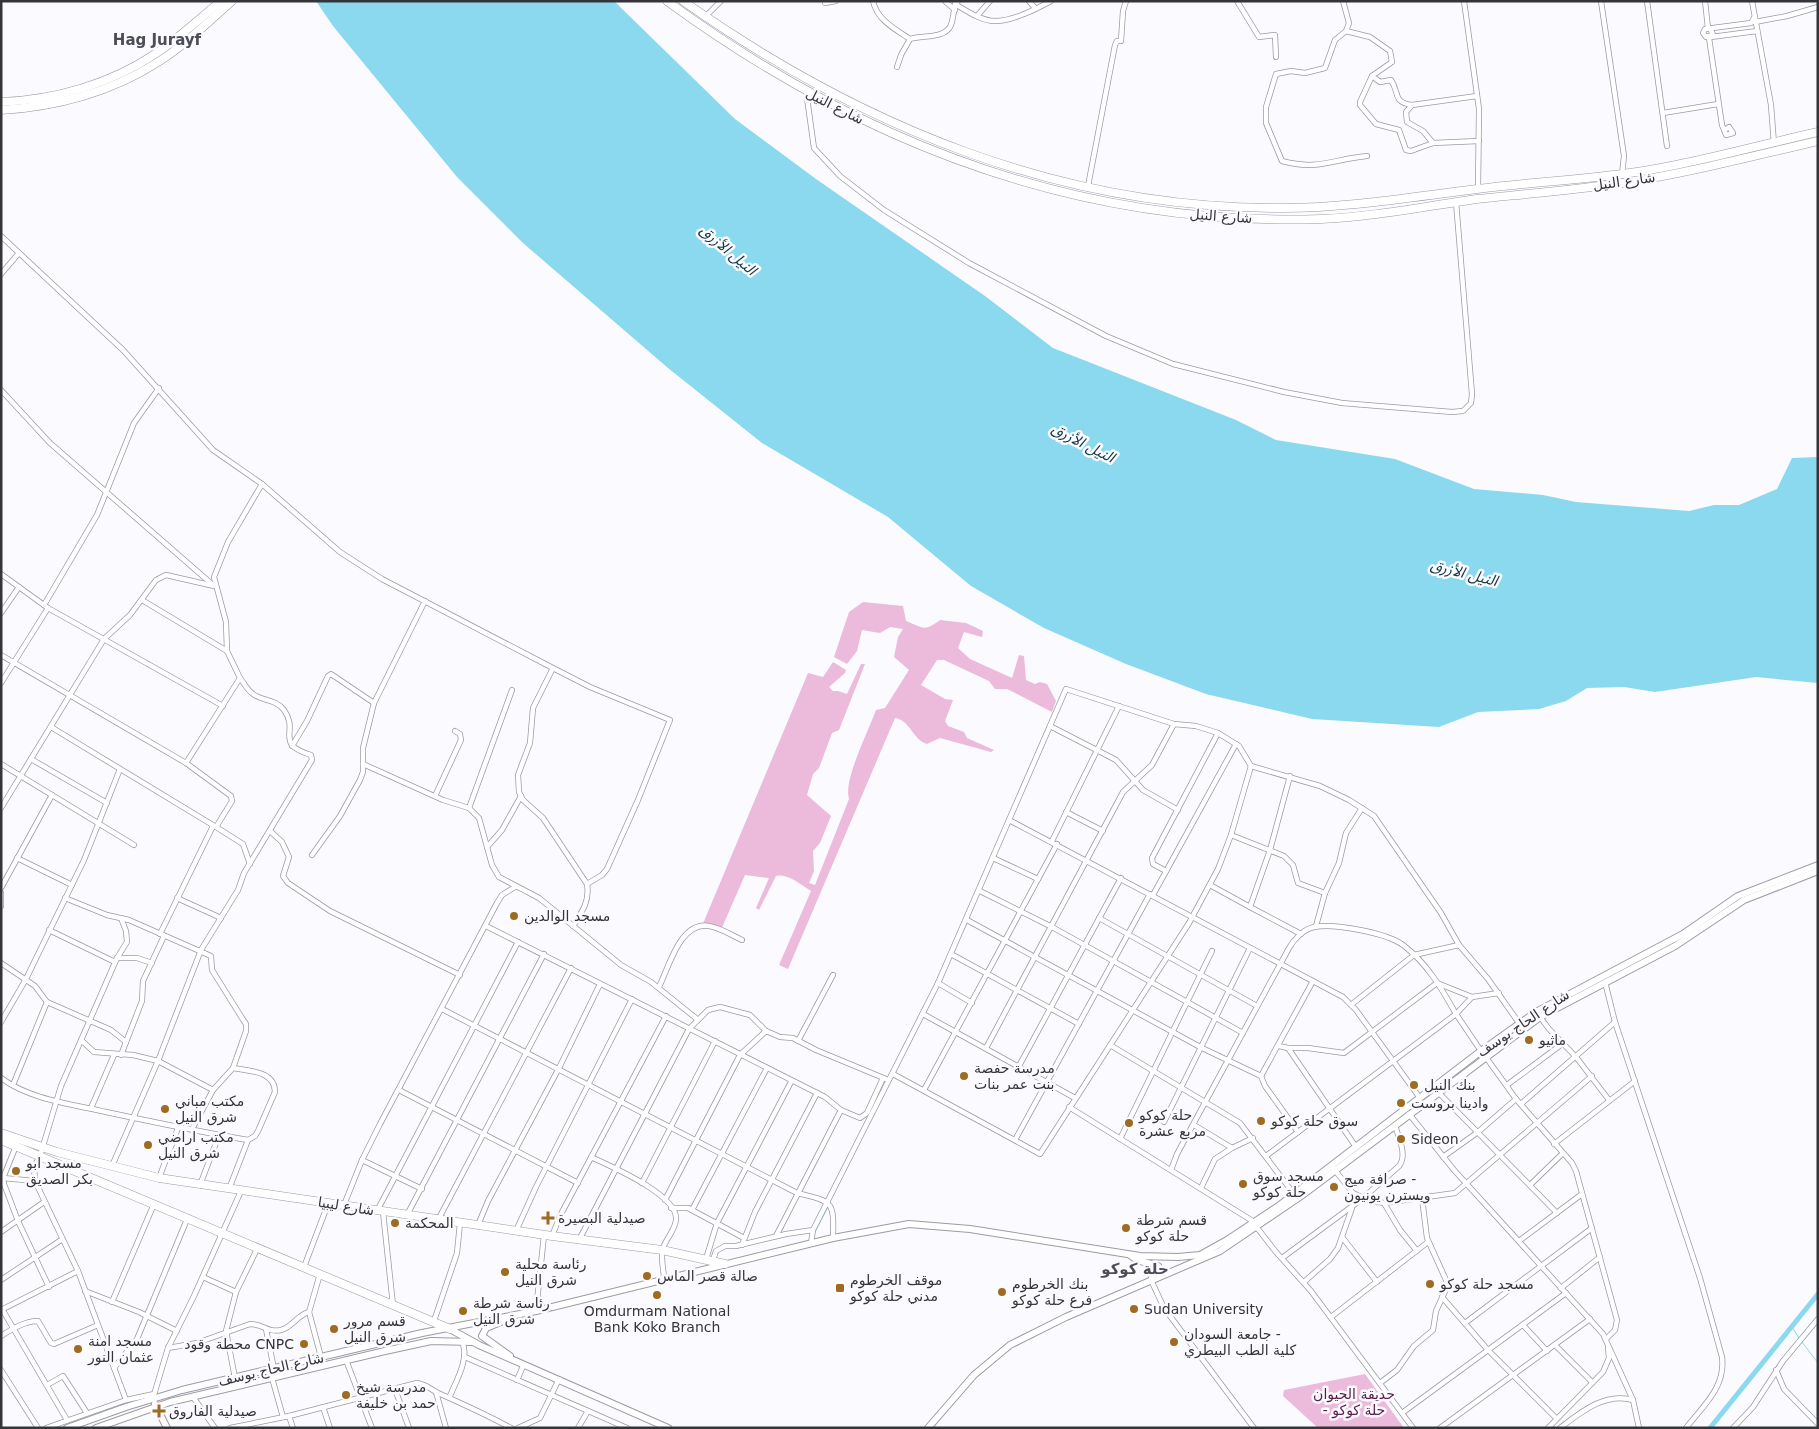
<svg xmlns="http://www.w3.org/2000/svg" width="1819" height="1429" font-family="'DejaVu Sans','Noto Sans Arabic',sans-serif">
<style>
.green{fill:#ecbada}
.water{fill:#8bd9ef}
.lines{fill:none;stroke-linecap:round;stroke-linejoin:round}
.stream{stroke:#8bd9ef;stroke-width:1}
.canal{stroke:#8bd9ef;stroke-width:5}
.street-casing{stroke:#9a9ca5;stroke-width:6}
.secondary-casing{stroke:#9a9ca5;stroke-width:8}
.primary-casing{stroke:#9a9ca5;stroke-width:9}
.street{stroke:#fff;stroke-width:4.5}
.secondary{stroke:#fff;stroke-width:6}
.primary{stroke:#fff;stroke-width:8}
.poi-dot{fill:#9e6b21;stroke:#fafaff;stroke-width:2}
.labels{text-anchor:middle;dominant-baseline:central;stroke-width:5;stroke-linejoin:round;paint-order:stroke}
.street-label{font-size:14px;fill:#343539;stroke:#fafaff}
.poi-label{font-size:14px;fill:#343539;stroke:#fafaff;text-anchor:start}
.park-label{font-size:14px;fill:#5b1a4a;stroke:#fafaff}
.neighbourhood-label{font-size:15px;font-weight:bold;fill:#4c4d56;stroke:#fafaff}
.water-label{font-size:15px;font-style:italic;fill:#123741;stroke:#fafaff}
</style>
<rect width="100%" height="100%" fill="#fafaff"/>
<g class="green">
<path d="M863,602L903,606L906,621C924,628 924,632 940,620L966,623L983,631L982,637L964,632L958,648L970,659L1012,678L1019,655L1024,656L1026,680L1035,684L1040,682L1047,684L1056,701L1052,712L1007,689H995L989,681L944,660H937L921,685L945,699L953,700L945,721L948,726L964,732L967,738L994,750L991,752L940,738L927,744C913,740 910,720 895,718L788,969L779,965L811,891C801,885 788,873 776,876L759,910L756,908L769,878L745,875L720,932L702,926L808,673L823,677L833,662L846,670L845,673L829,687L833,691H838L847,694L861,664H865L839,730L832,733L819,768L813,774L807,795L831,816L820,843L813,851L814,871L809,883L815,885L849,799C843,780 869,730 876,710L885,708L909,670L894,657L898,637L903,629L890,627L880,633L862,630L857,651L847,664L834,657L849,612Z"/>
<path d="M1365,1374L1404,1428H1318L1283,1396L1284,1390Z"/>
</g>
<path class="water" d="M316,1H614L735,119L816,179L985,296L1053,348L1236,420L1276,440L1395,459L1474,489L1543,495L1576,502L1689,511L1714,505H1739L1777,489L1792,458L1818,457V683L1756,677L1655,692L1624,687L1587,688L1566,701L1539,709L1478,712L1439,727L1312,719L1206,694L1126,664L1044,628L971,586L888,517L762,443L668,368L523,243L457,177L333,26Z"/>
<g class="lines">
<g class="stream">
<path d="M1017,797L1043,737"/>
<path d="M815,1232L828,1207"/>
<path d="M1792,1327L1799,1338"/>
<path d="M1802,1342L1818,1363"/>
</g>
<path class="canal" d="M1710,1428L1818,1294"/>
<g class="street-casing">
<g id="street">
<path d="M873,1C877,20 895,29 910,39"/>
<path d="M945,1L955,10"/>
<path d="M1029,1L1035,8"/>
<path d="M1237,1L1259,37L1275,35L1276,57"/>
<path d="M1343,1L1349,23L1346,31L1370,37L1390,51L1392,62L1372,76L1360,102V105L1376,124L1399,130L1406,150L1411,151L1433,143L1479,141"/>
<path d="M1464,1L1479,109L1478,189"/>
<path d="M1601,1L1624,156L1622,174"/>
<path d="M1647,1L1667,146"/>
<path d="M1705,1L1708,28"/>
<path d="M1752,1L1771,105L1774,144"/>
<path d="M825,3L836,1"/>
<path d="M955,4C967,11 981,21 995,21C1013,21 1036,9 1051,1"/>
<path d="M706,16L721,1"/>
<path d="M977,16L990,1"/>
<path d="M1755,22L1787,16L1818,7"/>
<path d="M1710,28L1713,35L1706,37L1703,33L1705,29L1751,23L1754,18"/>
<path d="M1346,31L1335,40L1325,68L1305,73L1291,71L1276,74L1266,107V123L1282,161C1319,171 1333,159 1367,156"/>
<path d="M1711,37L1757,31"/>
<path d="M1709,38L1722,125L1726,135L1733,133L1729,127L1725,130"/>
<path d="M897,67L901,55L910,39C923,35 945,39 951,25C954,17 953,7 958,1"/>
<path d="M1372,76L1380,82L1391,80C1400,93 1392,102 1412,105L1406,112L1407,122L1423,131L1433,143"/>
<path d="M809,94L807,98L814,148L840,176L884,210L969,263L1106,336L1173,364L1284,392L1342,403L1452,412L1463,411L1471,403L1472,394L1456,202"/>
<path d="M1412,105L1477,96"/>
<path d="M1663,113L1718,104"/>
<path d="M1088,186L1115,45L1117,41H1121L1123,11L1126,1"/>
<path d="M1,236L123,350L213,450L262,484L340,552L382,579L549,666L590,687L670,720L638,800L607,869L602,875L587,884"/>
<path d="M1,274L19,253"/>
<path d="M1,390L50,443L213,585"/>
<path d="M1,574L48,608L223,706"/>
<path d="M142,600L227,651"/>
<path d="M44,605L97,515L134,423L159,388"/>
<path d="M1,613L19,587"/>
<path d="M1,655L186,763L231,796L232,801L216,827L243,844L250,864"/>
<path d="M553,668L533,708L530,743L518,775L519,792L523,800L543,818L587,884C590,901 582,912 573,926"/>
<path d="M1,683L48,608"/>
<path d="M1050,726L1116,760L1143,790L1178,810"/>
<path d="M51,727L216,827"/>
<path d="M292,746L307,721L328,676L331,674L374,703"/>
<path d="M31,759L107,803"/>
<path d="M186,763L240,678L227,651L226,622L214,577L228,542L262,484"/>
<path d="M1,764L134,845"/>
<path d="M363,764L443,800L469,808L479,818L492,865L499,877L539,898L621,965L651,982L697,1019"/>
<path d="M435,796L461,740L460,734L455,731"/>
<path d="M1,808L104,639L130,615L156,580L166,575L214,586"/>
<path d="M469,808L512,690"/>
<path d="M1066,812L1103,831"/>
<path d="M1009,820L1343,997L1356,1010L1420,1098"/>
<path d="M270,831L282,842L289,857L283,876L288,883L330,911L460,975"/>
<path d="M1231,835L1284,856L1293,865L1298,883L1325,893"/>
<path d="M1052,841L1119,706"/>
<path d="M487,847L502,830L521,796"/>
<path d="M312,855L340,816L360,780L363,772V748L374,703L425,601"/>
<path d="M17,858L72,885"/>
<path d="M993,858L1038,879"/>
<path d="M1166,871L1153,864L1152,858L1218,733"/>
<path d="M1210,885L1250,907L1270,850L1290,776"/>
<path d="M1,888L52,795"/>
<path d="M980,891L1052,927L1243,1033"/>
<path d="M1,893V906"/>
<path d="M1153,895L1236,744"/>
<path d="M65,898L107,915L129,920L211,956L212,970L242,1018L246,1024V1031L233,1068L213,1090L192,1129"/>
<path d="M177,898L221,918"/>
<path d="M1250,907L1301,934"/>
<path d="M121,918L126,931L127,942L117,958L61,1086L40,1156L34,1167L35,1181L78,1271L126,1400"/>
<path d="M1099,918L1257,1006"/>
<path d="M967,920L1202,1048L1261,1076L1265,1086L1298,1132"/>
<path d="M486,926L825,1097L841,1110L860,1118L867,1113L883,1078"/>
<path d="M1316,926L1325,893L1339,863L1346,833L1362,808"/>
<path d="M49,930L115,962"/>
<path d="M160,934L213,826"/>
<path d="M951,954L1079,1024"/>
<path d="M117,958H137L152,963"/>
<path d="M1,963L35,986L47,1002L13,1085"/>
<path d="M1605,982L1615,1022L1700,1278L1722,1357C1726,1387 1703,1406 1686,1428"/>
<path d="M938,983L972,1003"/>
<path d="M659,987C669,967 680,921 709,926C721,928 731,935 742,940"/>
<path d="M47,1002L111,1030L126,1042"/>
<path d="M1352,1004L1414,955L1459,945"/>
<path d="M442,1009L797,1193C833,1202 834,1200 833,1238"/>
<path d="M923,1014L1075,1098"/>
<path d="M1540,1017L1549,1029L1576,1057L1609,1100"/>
<path d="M1,1022L26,979L84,860L120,769"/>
<path d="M81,1040L94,1052L133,1055L158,1061L213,1090"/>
<path d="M798,1041L833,975"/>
<path d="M1110,1045L1240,1123L1294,1194"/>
<path d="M1279,1046L1288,1048L1356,1147"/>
<path d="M986,1048L1123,792L1152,765L1174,724"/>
<path d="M1288,1048H1308L1344,1053L1437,983L1472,997"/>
<path d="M121,1055L142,1001L143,981L164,936"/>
<path d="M1485,1056L1516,1099L1572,1163L1576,1171L1617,1320L1615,1330L1606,1339"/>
<path d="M1019,1066L1121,878"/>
<path d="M233,1068C250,1071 275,1071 275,1092L258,1131L255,1136L248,1140"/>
<path d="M893,1074L1040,1154L1189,923L1218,869L1231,835L1251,766"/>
<path d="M1261,1076L1313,981"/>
<path d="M1,1078C31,1100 71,1104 106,1112C153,1122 200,1132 248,1140L229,1189"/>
<path d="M1507,1085L1562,1044"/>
<path d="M399,1090L578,1183"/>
<path d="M924,1090L1057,844"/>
<path d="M1438,1092L1557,1213"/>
<path d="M1522,1103L1615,1022"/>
<path d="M1069,1107L1251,1220L1276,1252L1311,1291L1413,1428"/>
<path d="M91,1108L114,1055"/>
<path d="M1409,1114L1454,1170L1603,1334L1633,1400L1639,1428"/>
<path d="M1164,1122L1250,948"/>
<path d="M1194,1125L1232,1148L1253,1138"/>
<path d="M1120,1139L1212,951"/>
<path d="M1015,1140L1150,894"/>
<path d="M1554,1144L1635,1081"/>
<path d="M16,1146L3,1178L4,1184L18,1221L49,1287"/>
<path d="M1266,1156L1456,1014L1481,1051"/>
<path d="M591,1157C610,1166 679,1195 676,1220C675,1230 666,1239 663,1248C660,1257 664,1271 664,1279"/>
<path d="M1443,1157L1478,1132L1516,1099"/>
<path d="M362,1160L422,1189"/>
<path d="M112,1166L158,1061L201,950L238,890L244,873L312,760L311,755C273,743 300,732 284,710C276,699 262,701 253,694C247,690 244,683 240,678"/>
<path d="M1334,1169L1353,1193L1367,1200L1384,1203L1455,1193L1592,1076"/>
<path d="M1171,1170L1177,1154L1289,948C1294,939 1304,929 1314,927C1334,923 1387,933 1403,945C1427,963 1442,989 1456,1014L1472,997L1499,993"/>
<path d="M3,1178L35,1181"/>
<path d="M159,1178L178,1128"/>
<path d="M642,1183L715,1041"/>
<path d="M200,1185L219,1135"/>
<path d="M1530,1185L1562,1154"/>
<path d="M1201,1188L1215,1159L1232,1148"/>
<path d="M665,1200L740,1055L766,1031L780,1037L793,1038L816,1050L886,1079"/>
<path d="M1384,1203L1400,1230L1417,1251"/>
<path d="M344,1205L362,1160L380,1124L497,903L502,895L515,887"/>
<path d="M671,1208H688L744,1238"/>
<path d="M692,1210L767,1068"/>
<path d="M377,1211L518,942"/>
<path d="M383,1212L393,1305"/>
<path d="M407,1215L544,954"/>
<path d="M438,1220L571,968"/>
<path d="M478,1225L488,1201L559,1068L600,984"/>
<path d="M516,1231L536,1187L632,999"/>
<path d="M1,1232L44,1202"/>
<path d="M552,1236L560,1216L666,1016"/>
<path d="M776,1236L841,1110"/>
<path d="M1342,1237L1377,1282"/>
<path d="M579,1240L689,1029L708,1010L720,1007L750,1015L766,1031"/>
<path d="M1519,1241L1582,1194"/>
<path d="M811,1243L813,1230L938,983L1066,689L1174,724L1196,726L1218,733L1239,746L1251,766L1320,786L1349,800L1374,816L1441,913L1459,945L1488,979L1519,1023"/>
<path d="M742,1245L755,1212L817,1093"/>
<path d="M1282,1258L1362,1199L1399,1166C1408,1155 1398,1137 1395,1125"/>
<path d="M706,1259L717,1223L791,1082"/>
<path d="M713,1260L716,1251L725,1246H736L786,1234L813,1230"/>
<path d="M304,1267L328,1204"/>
<path d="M320,1274L309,1312L321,1357"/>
<path d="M203,1277L236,1292"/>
<path d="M1,1280L61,1240"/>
<path d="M1151,1280L1164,1308L1254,1428"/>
<path d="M1304,1282L1330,1259L1338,1248L1352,1208"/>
<path d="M1561,1288L1600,1257"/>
<path d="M85,1291L139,1312L177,1331"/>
<path d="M1442,1297L1488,1350L1556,1418"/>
<path d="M112,1302L154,1204"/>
<path d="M2,1309L67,1420"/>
<path d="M1,1310L78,1271"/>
<path d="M536,1311L544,1235"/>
<path d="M1331,1317L1428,1242"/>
<path d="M434,1321L457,1253L460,1223"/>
<path d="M1465,1323L1592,1228"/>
<path d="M1523,1325L1547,1351"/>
<path d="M266,1329L274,1369"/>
<path d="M1,1336C12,1329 25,1321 38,1321L51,1343L54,1344L98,1325"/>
<path d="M1555,1345L1592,1382"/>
<path d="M168,1348L197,1343L250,1324C263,1324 268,1333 281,1330C293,1327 297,1315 309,1312"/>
<path d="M465,1357L627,1428"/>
<path d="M346,1360L372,1428"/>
<path d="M114,1368L137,1339L188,1217"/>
<path d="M1,1370L38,1428"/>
<path d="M1776,1370L1784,1389L1818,1424"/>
<path d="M235,1378L226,1331L236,1292L258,1247"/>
<path d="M272,1378L283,1417"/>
<path d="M517,1380L524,1364"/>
<path d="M1380,1383L1397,1370L1414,1346L1433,1330L1436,1311L1447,1287L1446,1280L1427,1238L1422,1198"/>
<path d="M47,1385L63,1376L87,1413"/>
<path d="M395,1389L409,1428"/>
<path d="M436,1392L446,1428"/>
<path d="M450,1396C456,1381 470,1358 462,1342"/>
<path d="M193,1397L215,1428"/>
<path d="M153,1398L168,1348L194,1296L241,1191"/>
<path d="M323,1407L330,1428"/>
<path d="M1402,1413L1566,1293"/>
<path d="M289,1416L293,1428"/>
<path d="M46,1428L126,1400L154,1394"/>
<path d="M230,1428L289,1416L417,1383C426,1384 430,1389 438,1393C463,1404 487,1415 511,1428"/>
<path d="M518,1428L540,1418L559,1379"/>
<path d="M578,1428L588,1411"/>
<path d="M1440,1428L1590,1319"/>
<path d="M1548,1428L1603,1372L1609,1358L1608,1347"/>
<path d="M1560,1428C1581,1412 1605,1392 1633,1400"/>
<path d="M1733,1428L1753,1407L1783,1361L1818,1319"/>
</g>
</g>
<g class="secondary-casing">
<g id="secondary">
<path d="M1130,1255L1137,1260L1158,1266L1157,1273L1152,1278"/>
<path d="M503,1321L486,1328L482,1336L510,1356"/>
<path d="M450,1329L479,1345L668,1428"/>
<path d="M155,1404L167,1428"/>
<path d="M67,1428L126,1407L182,1390L422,1333L536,1311L833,1238L909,1224L970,1229L1140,1256L1178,1257L1200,1255L1227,1240L1280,1205L1481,1051L1536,1012L1683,934L1738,896L1818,865"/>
<path d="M96,1428L170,1402L385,1351L431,1341L472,1342"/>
<path d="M928,1428L974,1375L1010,1345L1066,1317L1220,1251L1301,1196L1540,1017L1675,946L1744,900L1818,871"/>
</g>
</g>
<g class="primary-casing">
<g id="primary">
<path d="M667,1C861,143 1078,227 1321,219C1373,217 1426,206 1477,199C1526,194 1574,190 1622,183C1688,173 1753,156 1818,141"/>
<path d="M683,1C862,127 1060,209 1282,208C1348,208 1412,197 1477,189C1530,182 1584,180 1637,172C1698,163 1758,145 1818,132"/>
<path d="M1,102C54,100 111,84 155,54C178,39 199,19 221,1"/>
<path d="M1,110C55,107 112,92 158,62C185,45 208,22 232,1"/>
<path d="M1,1133L57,1152L159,1178L552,1236L662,1250L725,1264"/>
<path d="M1,1140L450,1329"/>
</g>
</g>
<use href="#street" class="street"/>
<use href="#secondary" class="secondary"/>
<use href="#primary" class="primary"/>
</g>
<g class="poi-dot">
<circle cx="514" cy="916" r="5"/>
<circle cx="1529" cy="1040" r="5"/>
<circle cx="964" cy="1076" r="5"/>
<circle cx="1414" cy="1085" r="5"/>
<circle cx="1401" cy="1103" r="5"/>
<circle cx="165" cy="1109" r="5"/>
<circle cx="1261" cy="1121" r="5"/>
<circle cx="1129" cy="1123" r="5"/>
<circle cx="1401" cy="1139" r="5"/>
<circle cx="148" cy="1145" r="5"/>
<circle cx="16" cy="1171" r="5"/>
<circle cx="1243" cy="1184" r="5"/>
<circle cx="1334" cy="1187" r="5"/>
<path d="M545.5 1210.5h5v5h5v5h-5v5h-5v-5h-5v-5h5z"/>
<circle cx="395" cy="1223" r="5"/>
<circle cx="1126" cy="1228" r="5"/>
<circle cx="505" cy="1272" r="5"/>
<circle cx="647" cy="1276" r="5"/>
<circle cx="1430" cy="1284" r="5"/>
<rect x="835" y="1283" width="10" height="10" rx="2.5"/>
<circle cx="1002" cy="1292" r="5"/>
<circle cx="657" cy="1295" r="5"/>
<circle cx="1134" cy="1309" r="5"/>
<circle cx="463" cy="1311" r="5"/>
<circle cx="334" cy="1329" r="5"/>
<circle cx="1174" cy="1342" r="5"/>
<circle cx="304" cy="1344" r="5"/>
<circle cx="78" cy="1349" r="5"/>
<circle cx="346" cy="1395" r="5"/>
<path d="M156.5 1403.5h5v5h5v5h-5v5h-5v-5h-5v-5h5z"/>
</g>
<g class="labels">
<g class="street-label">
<text transform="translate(835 106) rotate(27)">شارع النيل</text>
<text transform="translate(1624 181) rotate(-8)">شارع النيل</text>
<text transform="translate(1221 216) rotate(4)">شارع النيل</text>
<text transform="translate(1523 1023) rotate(-34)">شارع الحاج يوسف</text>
<text transform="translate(346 1206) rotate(9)">شارع ليبيا</text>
<text transform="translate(271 1369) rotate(-13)">شارع الحاج يوسف</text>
</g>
<g class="poi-label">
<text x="524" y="916">مسجد الوالدين</text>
<text x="1539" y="1040">ماثيو</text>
<text x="974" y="1068">مدرسة حفصة<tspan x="974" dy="16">بنت عمر بنات</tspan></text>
<text x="1424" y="1085">بنك النيل</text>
<text x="175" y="1101">مكتب مباني<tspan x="175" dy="16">شرق النيل</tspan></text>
<text x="1411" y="1103">وادينا بروست</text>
<text x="1139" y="1115">حلة كوكو<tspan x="1139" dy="16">مربع عشرة</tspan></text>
<text x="1271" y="1121">سوق حلة كوكو</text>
<text x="158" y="1137">مكتب اراضي<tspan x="158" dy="16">شرق النيل</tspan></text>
<text x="1411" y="1139">Sideon</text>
<text x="26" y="1163">مسجد ابو<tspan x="26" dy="16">بكر الصديق</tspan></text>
<text x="1253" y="1176">مسجد سوق<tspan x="1253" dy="16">حلة كوكو</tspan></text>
<text x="1344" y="1179">صرافة ميج -<tspan x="1344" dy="16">ويسترن يونيون</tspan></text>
<text x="558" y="1218">صيدلية البصيرة</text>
<text x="1136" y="1220">قسم شرطة<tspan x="1136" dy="16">حلة كوكو</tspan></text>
<text x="405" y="1223">المحكمة</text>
<text x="515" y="1264">رئاسة محلية<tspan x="515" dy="16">شرق النيل</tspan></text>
<text x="657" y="1276">صالة قصر الماس</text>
<text x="850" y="1280">موقف الخرطوم<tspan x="850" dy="16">مدني حلة كوكو</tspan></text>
<text x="1012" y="1284">بنك الخرطوم<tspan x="1012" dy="16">فرع حلة كوكو</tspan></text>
<text x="1440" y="1284">مسجد حلة كوكو</text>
<text x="473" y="1303">رئاسة شرطة<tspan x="473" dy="16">شرق النيل</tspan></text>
<text x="1144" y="1309">Sudan University</text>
<text x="657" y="1311" text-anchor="middle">Omdurmam National<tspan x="657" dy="16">Bank Koko Branch</tspan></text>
<text x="344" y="1321">قسم مرور<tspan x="344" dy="16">شرق النيل</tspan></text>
<text x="1184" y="1334">جامعة السودان -<tspan x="1184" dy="16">كلية الطب البيطري</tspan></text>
<text x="88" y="1341">مسجد امنة<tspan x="88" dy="16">عثمان النور</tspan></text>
<text x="294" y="1344" text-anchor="end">محطة وقود CNPC</text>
<text x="356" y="1387">مدرسة شيخ<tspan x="356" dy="16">حمد بن خليفة</tspan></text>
<text x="169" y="1411">صيدلية الفاروق</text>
</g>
<g class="park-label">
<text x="1354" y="1394">حديقة الحيوان<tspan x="1354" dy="16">- حلة كوكو</tspan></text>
</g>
<g class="neighbourhood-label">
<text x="157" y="40">Hag Jurayf</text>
<text x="1135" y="1269">حلة كوكو</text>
</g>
<g class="water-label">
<text transform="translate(728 250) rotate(40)">النيل الأزرق</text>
<text transform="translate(1083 443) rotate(27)">النيل الأزرق</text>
<text transform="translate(1464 573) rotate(14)">النيل الأزرق</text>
</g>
</g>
<rect width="1819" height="1429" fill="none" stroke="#343539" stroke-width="5"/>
</svg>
